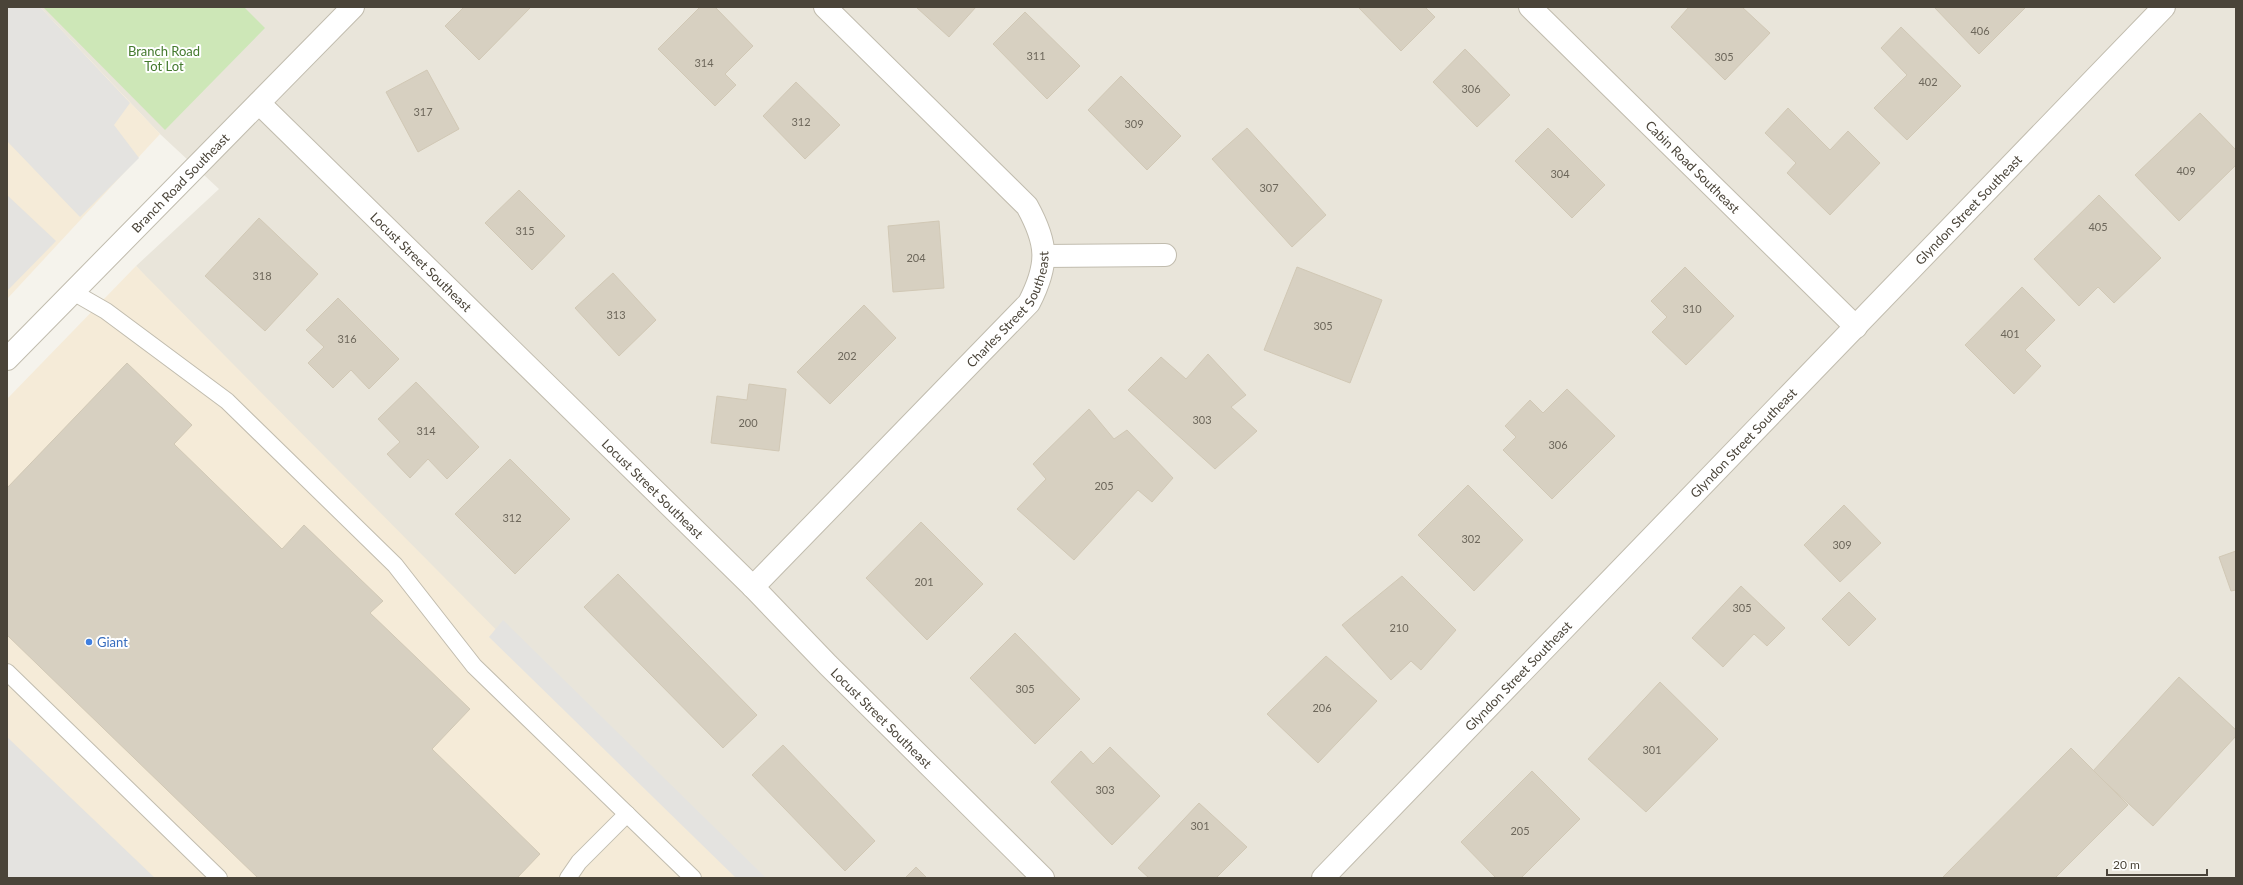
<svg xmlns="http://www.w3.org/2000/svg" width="2243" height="885" font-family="Lato,sans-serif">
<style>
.residential{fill:#e9e5da}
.commercial{fill:#f5ebd8}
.green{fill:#cde7b7}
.parking{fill:#e4e3e0}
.building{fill:#d7d0c1;stroke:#d1c8b5}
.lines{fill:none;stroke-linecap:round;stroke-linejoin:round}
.service-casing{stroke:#c1bcae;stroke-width:18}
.minor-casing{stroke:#c1bcae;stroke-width:24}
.tertiary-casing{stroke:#c1bcae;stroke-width:24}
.service{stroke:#fff;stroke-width:16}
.minor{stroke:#fff;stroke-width:22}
.tertiary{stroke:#fff;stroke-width:22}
.shop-dot{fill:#3f7fe0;stroke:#fff;stroke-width:1.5}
.labels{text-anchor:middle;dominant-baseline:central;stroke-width:4;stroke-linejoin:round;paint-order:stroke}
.number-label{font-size:11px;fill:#6d675b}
.park-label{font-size:13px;fill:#447a2e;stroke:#fff}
.street-label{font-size:13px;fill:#4a4439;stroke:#fff}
.shop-label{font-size:13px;fill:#366cbe;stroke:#fff;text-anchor:start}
</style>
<rect width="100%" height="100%" fill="#f5f3ec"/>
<path class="residential" d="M40,7H2236V878H724L256,396L136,266L219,189L160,134Z"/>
<g class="commercial">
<path d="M7,7H40L160,134L7,299Z"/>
<path d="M136,266L742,878H7V399Z"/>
</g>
<path class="green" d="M43,7H244L265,28L165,130Z"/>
<g class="parking">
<path d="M7,7H40L130,103L114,125L139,158L80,217L7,141Z"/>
<path d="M7,195L56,241L7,291Z"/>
<path d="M503,620L766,878H736L489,637Z"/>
<path d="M7,737L155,878H7Z"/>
</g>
<g class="building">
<path d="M464,7H531L479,60L445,26Z"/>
<path d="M700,7H715L753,46L725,74L736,85L715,106L658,49Z"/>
<path d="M916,7H976L949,37Z"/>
<path d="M1358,7H1425L1435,17L1401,51Z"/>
<path d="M1689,7H1742L1770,33L1725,80L1671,27Z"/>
<path d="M1934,7H2026L1979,54Z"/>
<path d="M1025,12L1080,66L1047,99L993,44Z"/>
<path d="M1901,27L1961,86L1907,140L1874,108L1907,75L1881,48Z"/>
<path d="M1465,49L1510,95L1477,127L1433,82Z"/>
<path d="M427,70L459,129L418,152L386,92Z"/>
<path d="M1121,76L1181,136L1147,170L1088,110Z"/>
<path d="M796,82L840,125L805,159L763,116Z"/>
<path d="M1788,108L1830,150L1848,131L1880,163L1830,215L1787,173L1796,163L1765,133Z"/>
<path d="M2200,113L2236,150V165L2179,221L2135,175Z"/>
<path d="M1247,128L1326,215L1292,247L1212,159Z"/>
<path d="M1548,128L1605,185L1572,218L1515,161Z"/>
<path d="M519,190L565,236L532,270L485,223Z"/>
<path d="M2099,195L2161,258L2114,303L2098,287L2079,306L2034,259Z"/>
<path d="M259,218L318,274L265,331L205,276Z"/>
<path d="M939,221L944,288L893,292L888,226Z"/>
<path d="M1297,267L1382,300L1350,383L1264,350Z"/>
<path d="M1685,267L1734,316L1686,365L1652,332L1667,317L1651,301Z"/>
<path d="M613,273L656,320L619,356L575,308Z"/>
<path d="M2022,287L2055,320L2025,350L2041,366L2014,394L1965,345Z"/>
<path d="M338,298L399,359L369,389L351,370L333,388L308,363L324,347L306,330Z"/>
<path d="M864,305L896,338L830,404L797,372Z"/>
<path d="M1208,354L1246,395L1231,407L1257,431L1215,469L1128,390L1161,357L1186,379Z"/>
<path d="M127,363L192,425L174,444L282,549L304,525L383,601L370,613L470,709L432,749L540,854L517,878H258L7,635V488Z"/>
<path d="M416,382L479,447L447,479L428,459L410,478L387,454L400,442L378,419Z"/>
<path d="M749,384L786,389L779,451L711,443L717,396L747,400Z"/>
<path d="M1567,389L1615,436L1552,499L1503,450L1516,437L1505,426L1530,400L1543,413Z"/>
<path d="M1089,409L1114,439L1127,430L1173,478L1152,502L1138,490L1074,560L1017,509L1046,479L1033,464Z"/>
<path d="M510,459L570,519L515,574L455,514Z"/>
<path d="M1468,485L1523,540L1474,591L1418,535Z"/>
<path d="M1844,505L1881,543L1840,582L1804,545Z"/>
<path d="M921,522L983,584L927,640L866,578Z"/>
<path d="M2236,551V590L2231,591L2219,557Z"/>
<path d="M618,574L757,715L723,748L584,607Z"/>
<path d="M1402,576L1456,630L1421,670L1411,661L1391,680L1342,625Z"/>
<path d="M1741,586L1785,628L1767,646L1754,634L1723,667L1692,638Z"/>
<path d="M1849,592L1876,619L1849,646L1822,619Z"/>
<path d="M1015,633L1080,699L1035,744L970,678Z"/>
<path d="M1326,656L1377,701L1318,763L1267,714Z"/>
<path d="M2179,677L2236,730V736L2153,826L2093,771Z"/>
<path d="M1660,682L1718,739L1646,812L1588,759Z"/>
<path d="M783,745L875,841L845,871L752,775Z"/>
<path d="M1110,747L1160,796L1112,845L1051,782L1081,751L1093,764Z"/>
<path d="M2071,748L2128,805L2055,878H1942Z"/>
<path d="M1532,771L1580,819L1521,878H1496L1461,842Z"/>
<path d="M1199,803L1247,847L1216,878H1149L1138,868Z"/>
<path d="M916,867L927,878H905Z"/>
</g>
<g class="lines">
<g class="service-casing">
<g id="service">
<path d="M73,292L106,311L227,401L395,565L474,666L693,878"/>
<path d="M7,672L219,878"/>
<path d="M568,878L579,862L627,814"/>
</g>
</g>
<g class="minor-casing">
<g id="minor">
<path id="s1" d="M1530,7L1856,327"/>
<path d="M1044,256L1165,255"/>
<path id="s2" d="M753,587L1029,303C1049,264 1048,244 1027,206L825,7"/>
<path id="s3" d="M1323,878L2164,7"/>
</g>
</g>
<g class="tertiary-casing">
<g id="tertiary">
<path id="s4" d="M259,103L753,587L828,665L1043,878"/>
<path id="s5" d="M7,359L353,7"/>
</g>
</g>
<use href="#service" class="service"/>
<use href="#minor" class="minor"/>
<use href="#tertiary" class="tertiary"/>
</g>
<circle class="shop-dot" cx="89" cy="642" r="4"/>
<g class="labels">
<g class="number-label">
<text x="1980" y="30">406</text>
<text x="1036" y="55">311</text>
<text x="1724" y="56">305</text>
<text x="704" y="62">314</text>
<text x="1928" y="81">402</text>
<text x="1471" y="88">306</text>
<text x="423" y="111">317</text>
<text x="801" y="121">312</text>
<text x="1134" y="123">309</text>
<text x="2186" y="170">409</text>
<text x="1560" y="173">304</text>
<text x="1269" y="187">307</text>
<text x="2098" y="226">405</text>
<text x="525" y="230">315</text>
<text x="916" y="257">204</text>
<text x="262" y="275">318</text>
<text x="1692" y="308">310</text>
<text x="616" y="314">313</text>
<text x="1323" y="325">305</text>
<text x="2010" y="333">401</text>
<text x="347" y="338">316</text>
<text x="847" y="355">202</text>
<text x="1202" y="419">303</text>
<text x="748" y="422">200</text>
<text x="426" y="430">314</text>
<text x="1558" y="444">306</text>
<text x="1104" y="485">205</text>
<text x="512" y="517">312</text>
<text x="1471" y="538">302</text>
<text x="1842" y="544">309</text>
<text x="924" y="581">201</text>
<text x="1742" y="607">305</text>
<text x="1399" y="627">210</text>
<text x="1025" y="688">305</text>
<text x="1322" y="707">206</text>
<text x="1652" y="749">301</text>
<text x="1105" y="789">303</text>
<text x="1200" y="825">301</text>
<text x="1520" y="830">205</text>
</g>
<g class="park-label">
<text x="164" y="51">Branch Road<tspan x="164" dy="15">Tot Lot</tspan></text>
</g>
<g class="street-label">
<text stroke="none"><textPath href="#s1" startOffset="228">Cabin Road Southeast</textPath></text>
<text stroke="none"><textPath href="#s5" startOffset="247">Branch Road Southeast</textPath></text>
<text stroke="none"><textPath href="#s3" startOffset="929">Glyndon Street Southeast</textPath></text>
<text stroke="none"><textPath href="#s4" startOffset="227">Locust Street Southeast</textPath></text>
<text stroke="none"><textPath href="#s2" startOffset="380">Charles Street Southeast</textPath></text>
<text stroke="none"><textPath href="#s3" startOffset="605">Glyndon Street Southeast</textPath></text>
<text stroke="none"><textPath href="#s4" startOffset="551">Locust Street Southeast</textPath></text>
<text stroke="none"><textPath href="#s3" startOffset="281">Glyndon Street Southeast</textPath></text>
<text stroke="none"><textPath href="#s4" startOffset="875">Locust Street Southeast</textPath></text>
</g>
<g class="shop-label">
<text x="97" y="642">Giant</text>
</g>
</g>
<rect width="2243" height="885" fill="none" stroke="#4a4439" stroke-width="16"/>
<path d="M2107 869v6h100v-6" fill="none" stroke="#4a4439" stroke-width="2"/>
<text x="2113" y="869" font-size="12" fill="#4a4439" stroke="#ffffff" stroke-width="3" paint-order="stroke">20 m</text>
</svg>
